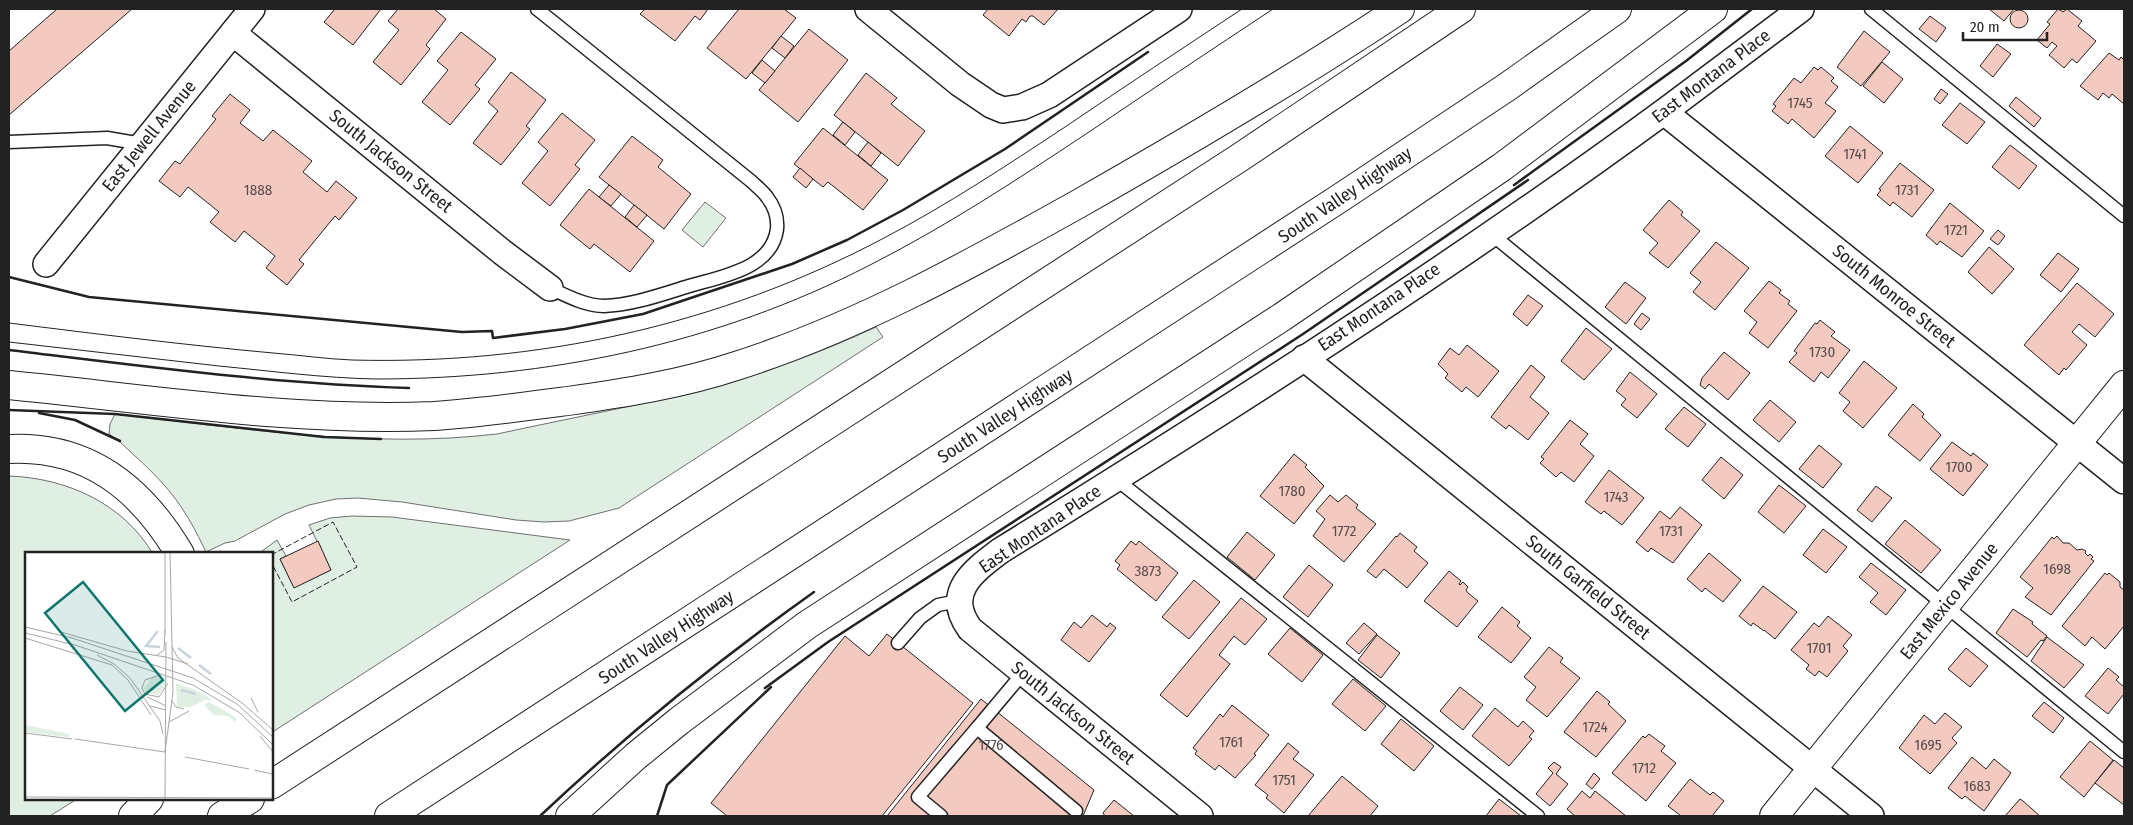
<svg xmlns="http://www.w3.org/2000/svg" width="2133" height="825" font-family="'Fira Sans Condensed',sans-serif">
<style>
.green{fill:#e0efe3;stroke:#6f6f6f}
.building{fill:#f3c9c0;stroke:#222}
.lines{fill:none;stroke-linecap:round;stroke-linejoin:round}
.service-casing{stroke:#222;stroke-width:15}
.minor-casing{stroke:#222;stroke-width:28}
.tertiary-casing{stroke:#222;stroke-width:30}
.motorway-casing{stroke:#222;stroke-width:30}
.service{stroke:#fff;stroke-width:12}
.minor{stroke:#fff;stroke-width:25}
.tertiary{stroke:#fff;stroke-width:28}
.motorway{stroke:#fff;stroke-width:28}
.tram{stroke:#222;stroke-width:1}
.fence{stroke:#222;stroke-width:1;stroke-dasharray:6 2.5;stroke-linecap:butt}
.wall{stroke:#222;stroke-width:2.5}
.labels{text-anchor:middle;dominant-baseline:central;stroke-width:4;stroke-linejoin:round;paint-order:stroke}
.number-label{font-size:15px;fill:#564c4a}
.street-label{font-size:18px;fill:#222;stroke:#fff}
.inset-river{fill:none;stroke:#c7d3dd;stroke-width:2.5}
.inset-road{fill:none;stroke:#a7a7a7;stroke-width:1}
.view{fill:#0f766e;fill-opacity:0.15;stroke:#0f766e;stroke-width:2.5}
.inset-edge{fill:none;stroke:#222;stroke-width:2.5}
</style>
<rect width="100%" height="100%" fill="#fff"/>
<g class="green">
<path d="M705,202L726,218L703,247L682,230Z"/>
<path d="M876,327L883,337L619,508L569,521L544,522L516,520L402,502L358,498L336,499L309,505L285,514L235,541L225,543L206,552C185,508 171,489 135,456C126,448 119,440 109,434L110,424L115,414C241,428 369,449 497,434C566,419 636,406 705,389C764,374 822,352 876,327Z"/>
<path d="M9,476C66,478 123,503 153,554H26V799H77L50,816H9Z"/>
<path d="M352,516L392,517L570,540L271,733V554H258L277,540L286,556L280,559L294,587L331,570L309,525L330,518Z"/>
</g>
<g class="building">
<path d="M57,9H132L9,115V51Z"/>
<path d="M335,9H381L353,45L324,22Z"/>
<path d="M398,9H434L446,19L426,45L430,49L401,85L373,62L399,30L388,21Z"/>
<path d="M645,9H708L700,20L695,16L675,41L640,14Z"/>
<path d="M739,9H784L796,18L746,79L707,48Z"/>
<path d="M988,9H1058L1044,25L1033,16H1030L1026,22L1022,19L1009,36L983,15Z"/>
<path d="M1989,9H2014L2004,21Z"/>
<path d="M2058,9L2063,12L2067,9L2082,21L2078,26L2096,41L2077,63L2072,59L2064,68L2049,55L2057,46L2052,42L2047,48L2037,40L2050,24L2047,22Z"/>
<circle cx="2019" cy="19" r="9"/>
<path d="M1930,16L1946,28L1936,42L1919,29Z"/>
<path d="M809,29L848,60L798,122L759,90Z"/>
<path d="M1864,31L1890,52L1861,86L1837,67Z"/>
<path d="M461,32L496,59L475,85L480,89L450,125L422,102L448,70L437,61Z"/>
<path d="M781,36L794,46L785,58L772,48Z"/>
<path d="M1997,44L2011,54L1993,77L1980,66Z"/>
<path d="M2109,53L2119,60L2121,57L2124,60V104L2112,94L2109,98L2103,93L2098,100L2080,86Z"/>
<path d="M762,60L775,71L765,83L752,73Z"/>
<path d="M1882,62L1903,79L1884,103L1863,86Z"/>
<path d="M1814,67L1818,70L1821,67L1834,78L1831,81L1838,87L1825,103L1836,111L1814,138L1792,119L1788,124L1772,111L1776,106L1773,104L1794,78L1801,83Z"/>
<path d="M511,72L546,100L526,126L530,129L501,165L473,143L498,111L488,102Z"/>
<path d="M866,73L897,98L891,104L925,131L898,166L834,115Z"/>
<path d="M1941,89L1948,94L1940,104L1934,99Z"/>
<path d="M230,94L250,110L240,123L263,141L273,130L312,161L303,172L327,192L336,181L357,198L339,220L335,216L299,260L304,264L287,285L266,268L275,256L244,231L235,242L210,222L219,212L188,187L180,197L159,181L175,161L180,164L216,119L212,116Z"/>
<path d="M2016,97L2041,118L2034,127L2009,106Z"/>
<path d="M1960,103L1985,122L1967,144L1942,125Z"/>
<path d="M562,113L595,140L575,165L580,169L550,206L522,183L548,151L538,142Z"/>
<path d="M843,122L855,132L845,145L833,135Z"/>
<path d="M1850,126L1883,153L1858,183L1825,156Z"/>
<path d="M823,128L888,180L863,210L828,182L823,187L794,164Z"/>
<path d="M632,136L663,160L658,167L691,194L664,229L599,177Z"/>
<path d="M868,142L881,153L871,166L858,155Z"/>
<path d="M2010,145L2037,166L2019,189L1992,167Z"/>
<path d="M1900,163L1934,190L1912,217L1893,202L1890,206L1877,195L1881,190L1879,189Z"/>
<path d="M800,168L813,179L806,188L793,177Z"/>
<path d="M609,185L621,194L611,206L599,197Z"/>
<path d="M589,189L654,241L630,272L594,244L590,249L560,225Z"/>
<path d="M1669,200L1683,212L1681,215L1700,231L1668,268L1649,253L1658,243L1643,230Z"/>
<path d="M1950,203L1984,231L1962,257L1940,241L1937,245L1926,235Z"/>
<path d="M634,205L647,215L637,227L625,217Z"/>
<path d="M1998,230L2005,236L1998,245L1990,239Z"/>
<path d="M1716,242L1749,268L1715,310L1693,292L1701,282L1690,273Z"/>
<path d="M1989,247L2014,269L1992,294L1968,272Z"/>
<path d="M2058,253L2079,269L2061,292L2040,275Z"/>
<path d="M1769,281L1781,290L1779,293L1790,301L1788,304L1797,311L1768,348L1749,333L1757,322L1744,311Z"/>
<path d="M1625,282L1646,298L1626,324L1605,307Z"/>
<path d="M2077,283L2114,314L2095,337L2079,324L2072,332L2087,345L2066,370L2064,368L2059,375L2024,345Z"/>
<path d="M1528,295L1543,306L1527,326L1513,314Z"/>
<path d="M1642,313L1650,319L1641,330L1634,324Z"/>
<path d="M1820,320L1835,332L1831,336L1850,350L1828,378L1821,372L1814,382L1789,362L1797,353L1794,351L1815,323L1817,324Z"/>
<path d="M1586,328L1612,349L1584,380L1561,361Z"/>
<path d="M1467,345L1499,371L1478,397L1466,387L1462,392L1445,378L1448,374L1438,364L1450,348L1459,355Z"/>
<path d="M1724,352L1750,373L1728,400L1709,384L1705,389L1700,385L1702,378Z"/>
<path d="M1864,361L1897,388L1863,428L1843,411L1850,402L1839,393Z"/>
<path d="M1531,365L1545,377L1530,397L1549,413L1528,440L1509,425L1506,429L1491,417Z"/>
<path d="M1630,372L1657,394L1637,418L1621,405L1626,399L1616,391Z"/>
<path d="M1770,400L1796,422L1779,442L1753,420Z"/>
<path d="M1913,404L1924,414L1922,417L1941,435L1920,461L1888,435Z"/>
<path d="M1684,407L1706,424L1688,447L1665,429Z"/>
<path d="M1570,420L1588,434L1580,444L1594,456L1574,482L1561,472L1556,477L1540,463L1544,459L1541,457Z"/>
<path d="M1952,442L1971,456L1973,453L1988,465L1963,496L1930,469Z"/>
<path d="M1819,445L1842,464L1823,488L1799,469Z"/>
<path d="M1294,454L1307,465L1305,467L1324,486L1294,524L1260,496Z"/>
<path d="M1721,457L1743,475L1724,499L1702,480Z"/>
<path d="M1609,470L1644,498L1622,525L1604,511L1601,514L1585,502Z"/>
<path d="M1779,485L1806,506L1784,533L1758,512Z"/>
<path d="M1876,486L1892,498L1872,522L1857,510Z"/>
<path d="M1330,495L1338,502L1346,495L1358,505L1356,508L1376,524L1344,562L1313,536L1325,519L1316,511Z"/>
<path d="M1680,507L1702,525L1673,563L1651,548L1648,552L1636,542L1660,511L1670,519Z"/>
<path d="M1905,520L1941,550L1921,573L1885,544Z"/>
<path d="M1823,529L1847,547L1826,573L1803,555Z"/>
<path d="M1247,532L1275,555L1255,580L1227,557Z"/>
<path d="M1400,533L1417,547L1414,551L1428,563L1407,588L1384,569L1376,578L1367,571L1396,536L1397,537Z"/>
<path d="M2057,536L2063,543H2069L2077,550L2082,549L2086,551L2085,553L2088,556L2090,554L2093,557L2091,559L2094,561L2051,615L2025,597L2033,588L2020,577L2052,537L2054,539Z"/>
<path d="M318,541L331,570L294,588L280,559Z"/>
<path d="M1131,541L1136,545L1139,541L1178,573L1156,601L1117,569L1120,565L1115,561Z"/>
<path d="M1709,553L1741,580L1723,602L1705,588L1702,592L1687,579Z"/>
<path d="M1871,563L1906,590L1886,615L1870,602L1878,593L1859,577Z"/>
<path d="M1309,565L1333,585L1308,617L1283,597Z"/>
<path d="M1449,571L1461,581L1459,584L1460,585L1463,582L1468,587L1466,590L1468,593L1478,601L1457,627L1424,601Z"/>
<path d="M2105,573L2107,575L2109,573L2120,582V587L2124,590V626L2105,649L2092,637L2085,646L2062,626Z"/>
<path d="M1194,580L1220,602L1189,639L1162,617Z"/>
<path d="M1763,586L1797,612L1775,639L1764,630V631L1753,623L1751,626L1739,616Z"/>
<path d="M1241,598L1267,619L1245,645L1234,636L1219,655L1230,664L1187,717L1160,695Z"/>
<path d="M1502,607L1520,622L1517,626L1531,638L1511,663L1478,637Z"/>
<path d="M2013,609L2033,622L2032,624L2047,636L2043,641L2041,640L2027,657L1996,633Z"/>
<path d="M1092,615L1107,627L1110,623L1116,628L1089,662L1061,640L1074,622L1081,628Z"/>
<path d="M1828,616L1852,635L1843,646L1848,651L1827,677L1819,671L1815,676L1806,669L1809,665L1791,650L1814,623L1819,627Z"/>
<path d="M1364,623L1377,634L1359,654L1346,643Z"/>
<path d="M1290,628L1323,655L1302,682L1268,654Z"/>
<path d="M887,634L973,703L882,816H727L711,803L845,636L869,656Z"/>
<path d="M1377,635L1400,653L1381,678L1358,660Z"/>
<path d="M2047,637L2084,665L2064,688L2031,661Z"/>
<path d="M1549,647L1563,658L1560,662L1580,678L1547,717L1526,700L1536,687L1524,677Z"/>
<path d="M1966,648L1988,666L1970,687L1948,669Z"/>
<path d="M2108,668L2119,677L2116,680L2124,687V694L2108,714L2085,696Z"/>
<path d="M1353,679L1386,706L1365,731L1332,704Z"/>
<path d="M1460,687L1483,705L1463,730L1440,711Z"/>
<path d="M1597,691L1610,702L1608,704L1626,721L1596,757L1564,732Z"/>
<path d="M981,699L1094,790L1083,816H887Z"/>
<path d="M2044,702L2064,718L2053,733L2032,716Z"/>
<path d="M1232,705L1269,735L1254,754L1256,755L1235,778L1219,765L1215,770L1195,754L1197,751L1193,748L1220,714L1223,717Z"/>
<path d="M1495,708L1518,727L1523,721L1534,731L1529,737L1532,739L1509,766L1472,736Z"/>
<path d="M1945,713L1962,727L1952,738L1957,743L1930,774L1899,748L1924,715L1935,724Z"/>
<path d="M1401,719L1434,746L1414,771L1381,744Z"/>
<path d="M1649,734L1665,746L1661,751L1676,763L1646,801L1612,773L1643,736L1645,738Z"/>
<path d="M2090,741L2113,760L2084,797L2060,777Z"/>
<path d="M1288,743L1299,752L1293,759L1314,775L1284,813L1266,798L1268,795L1255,785Z"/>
<path d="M1972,757L1986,769L1994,759L2011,773L1984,811L1965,796L1962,799L1948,788Z"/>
<path d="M2114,760L2124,768V805L2095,783Z"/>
<path d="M1554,762L1561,767L1556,774L1568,784L1550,806L1536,794L1553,773L1548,768Z"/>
<path d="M1594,773L1600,779L1592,789L1586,784Z"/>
<path d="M1342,776L1378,806L1370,816H1308Z"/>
<path d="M1690,779L1710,795L1713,792L1724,801L1712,816H1681L1668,806Z"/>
<path d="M1582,791L1590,798L1595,791L1626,816H1575L1567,809Z"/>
<path d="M1499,799L1521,816H1486Z"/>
<path d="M2020,799L2023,801L2040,816H2005Z"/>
<path d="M1114,800L1134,816H1105L1103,813Z"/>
</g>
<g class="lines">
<g class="service-casing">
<g id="service">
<path d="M537,9L751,181C756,186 763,191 767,197C774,206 778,218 777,229C772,270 718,277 686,287C660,295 632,305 604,306C586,306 567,296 550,288"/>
<path d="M1871,9L2124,216"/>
<path d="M9,142L107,138L142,144"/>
<path d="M1490,233L2124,752"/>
<path d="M1116,479L1538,816"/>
<path d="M898,643L920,618L938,605L958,601"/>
<path d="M977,728L1023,673"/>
<path d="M941,816L918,797L977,728L1076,811"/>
</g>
</g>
<g class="minor-casing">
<g id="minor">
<path d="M868,9L960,84L991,105L1003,110L1022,107L1049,95L1179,9"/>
<path d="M233,33L502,252L550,288"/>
<path d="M1664,112L2124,481"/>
<path d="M46,264L252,9"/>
<path d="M1304,358L1871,816"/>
<path d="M1200,816L970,629C944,593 972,572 1000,551C1226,411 1451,268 1665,111C1711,77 1756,43 1801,9"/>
</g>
</g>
<g class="tertiary-casing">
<path id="tertiary" d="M1774,816L2124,385"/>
</g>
<g class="motorway-casing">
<g id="motorway">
<path d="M9,385C150,399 292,422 434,416C479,413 523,407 568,401C624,393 682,384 736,366C858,327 969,265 1080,203C1189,141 1296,78 1400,9"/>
<path d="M9,449C88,445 141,488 180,554"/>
<path d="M271,785L1239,158L1461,9"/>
<path d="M133,816L149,799"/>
<path d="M222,816L250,799"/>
<path d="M389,816L1340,198L1507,87L1617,9"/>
<path d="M570,816L636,756L679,721L807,625L1282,317L1502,167L1713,9"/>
</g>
</g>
<use href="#service" class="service"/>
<use href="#minor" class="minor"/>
<use href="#tertiary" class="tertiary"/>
<use href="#motorway" class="motorway"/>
<g class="tram">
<path d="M9,323C97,334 185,345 273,353C299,355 326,359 352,360C538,365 720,325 884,238C947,205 1006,166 1065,127C1124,87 1183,48 1242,9"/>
<path d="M9,342C79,350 149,358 219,366C271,371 323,378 376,379C547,379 717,344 870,265C945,227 1015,181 1086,134C1148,92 1211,50 1273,9"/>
</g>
<path class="fence" d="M271,555L333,522L357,567L292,602L271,562"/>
<g class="wall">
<path d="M1514,185L1686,61L1752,9"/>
<path d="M9,277L89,297L462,332L492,331L493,338L565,329L643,314L792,264L847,240L903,210L1005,149L1148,52"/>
<path d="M9,350C142,366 275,384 409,388"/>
<path d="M9,410L115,414L324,437L381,439"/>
<path d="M39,413L75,420L120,441"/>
<path d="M765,688L828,642L1303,334L1528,180"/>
<path d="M540,816C626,735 717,661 814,592"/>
<path d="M657,816L667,785L771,687"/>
</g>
</g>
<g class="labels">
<g class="number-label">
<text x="1800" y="103">1745</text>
<text x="1855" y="154">1741</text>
<text x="258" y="190">1888</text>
<text x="1907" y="190">1731</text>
<text x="1956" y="230">1721</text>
<text x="1822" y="352">1730</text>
<text x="1959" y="467">1700</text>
<text x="1292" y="491">1780</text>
<text x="1616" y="497">1743</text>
<text x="1344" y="531">1772</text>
<text x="1671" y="531">1731</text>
<text x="2057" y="569">1698</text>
<text x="1148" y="571">3873</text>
<text x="1819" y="648">1701</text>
<text x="1595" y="727">1724</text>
<text x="1231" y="742">1761</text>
<text x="991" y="745">1776</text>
<text x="1928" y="745">1695</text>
<text x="1644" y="768">1712</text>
<text x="1284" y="780">1751</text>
<text x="1977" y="786">1683</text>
</g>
<g class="street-label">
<text transform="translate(1711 76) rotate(-37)">East Montana Place</text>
<text transform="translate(149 136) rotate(-51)">East Jewell Avenue</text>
<text transform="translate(391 161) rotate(39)">South Jackson Street</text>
<text transform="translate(1345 195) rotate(-34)">South Valley Highway</text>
<text transform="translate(1894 296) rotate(39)">South Monroe Street</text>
<text transform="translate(1379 307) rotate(-34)">East Montana Place</text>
<text transform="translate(1005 416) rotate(-33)">South Valley Highway</text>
<text transform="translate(1040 529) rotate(-34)">East Montana Place</text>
<text transform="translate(1588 587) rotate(39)">South Garfield Street</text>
<text transform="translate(1949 601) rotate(-51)">East Mexico Avenue</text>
<text transform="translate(666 637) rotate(-33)">South Valley Highway</text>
<text transform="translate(1073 713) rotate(39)">South Jackson Street</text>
</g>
</g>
<g transform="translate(25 552)">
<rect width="248" height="248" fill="#fff"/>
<path d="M128,124L140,128V135L132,143L121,141L119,136ZM151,131L173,139L188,148H180L166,155H152ZM184,150L207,163L212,167L210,170L203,164L189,163L179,153ZM0,173L44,182V185L0,180Z" fill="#e0efe3"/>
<path class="inset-river" d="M133,79L121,94L135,95M153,96L166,106M174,113L186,122M156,138L171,142"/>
<path class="inset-road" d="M140,0V81M0,75L47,86L168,126L212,152L248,185M36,80L102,99L141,105L163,112M0,81L50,93L168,133L215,161L248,193M0,86L87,113L103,128L126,163M147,95L153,106L217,151L248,178M72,103L89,112L105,126L135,169L138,182M132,103L139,98L140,78M135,123L120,128L117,136L120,142L134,145L143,131M122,145L141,154M226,146L233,160M147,149L151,155L159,157M125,154L141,158M144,170L164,159M0,181L47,187M235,184L248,200M50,187L140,200M140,200L148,140L145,0M160,205L224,217M229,218L248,222M0,245L248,246M140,247L141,90"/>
<path class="view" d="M58,30L138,128L100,159L20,61Z"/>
<rect width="248" height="248" class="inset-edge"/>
</g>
<rect width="2133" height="825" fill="none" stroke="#222222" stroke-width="20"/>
<path d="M1963 32v8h84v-8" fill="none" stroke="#222222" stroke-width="2.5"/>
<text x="1970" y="32" font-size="15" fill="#222222" stroke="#ffffff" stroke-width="4" paint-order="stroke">20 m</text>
</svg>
